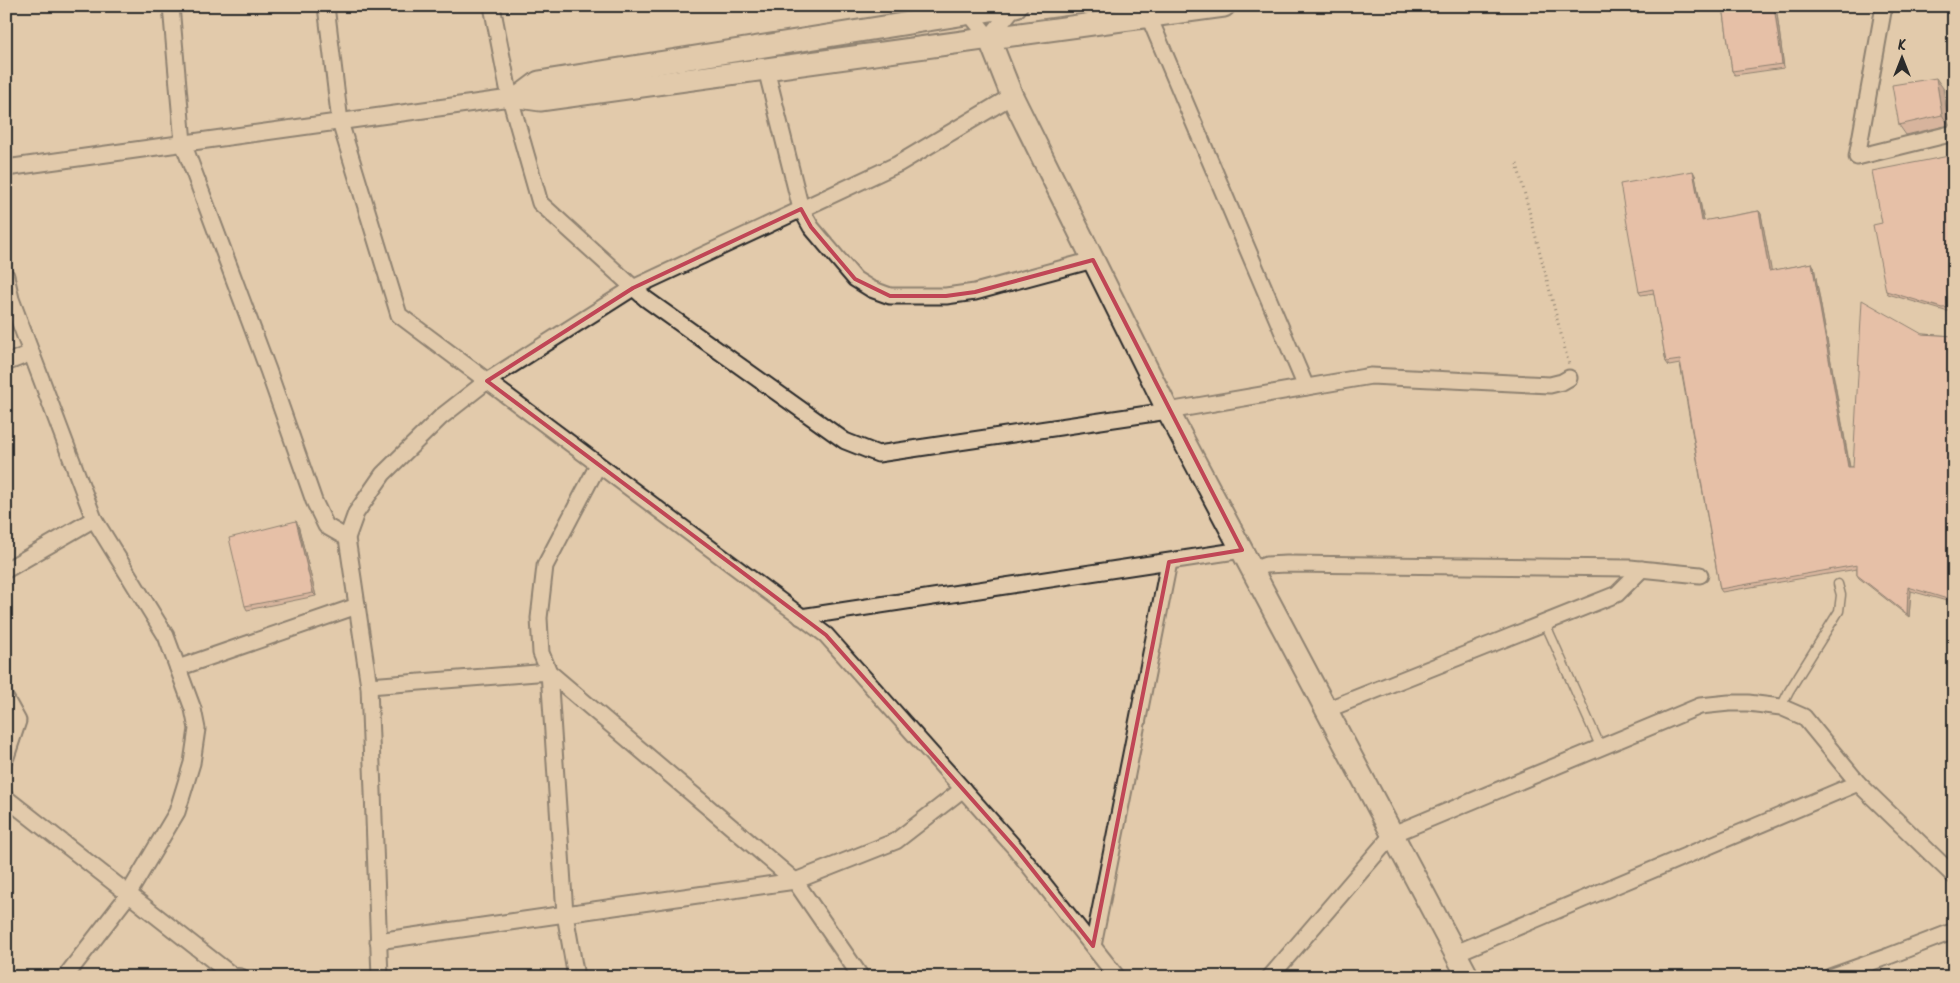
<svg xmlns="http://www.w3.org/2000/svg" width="1960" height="983" font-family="Kalam,sans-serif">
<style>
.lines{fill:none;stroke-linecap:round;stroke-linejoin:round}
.lane-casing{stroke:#2b2b2b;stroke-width:11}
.street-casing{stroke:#2b2b2b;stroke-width:19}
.secondary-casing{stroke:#2b2b2b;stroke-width:25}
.path{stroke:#2b2b2b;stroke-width:3;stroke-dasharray:1 4;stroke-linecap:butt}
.lane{stroke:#e2caab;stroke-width:8}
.street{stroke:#e2caab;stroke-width:15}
.secondary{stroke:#e2caab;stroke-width:21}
.wall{fill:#ca9a8c;stroke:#2b2b2b}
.shaded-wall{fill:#a47d72;stroke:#2b2b2b}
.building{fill:#ebb3a3;stroke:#2b2b2b}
.marked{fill:none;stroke:#c04656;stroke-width:4;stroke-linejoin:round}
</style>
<rect width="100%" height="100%" fill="#e2caab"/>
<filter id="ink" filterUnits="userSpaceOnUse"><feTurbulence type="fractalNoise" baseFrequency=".02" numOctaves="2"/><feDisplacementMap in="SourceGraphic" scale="10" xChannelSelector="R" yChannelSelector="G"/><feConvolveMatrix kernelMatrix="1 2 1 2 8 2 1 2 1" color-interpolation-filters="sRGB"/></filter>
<g filter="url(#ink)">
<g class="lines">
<g class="lane-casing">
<g id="lane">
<path d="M1545,623L1601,748"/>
<path d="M1781,707L1789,691L1839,611L1841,595L1838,584"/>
</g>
</g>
<g class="street-casing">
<g id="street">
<path d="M171,6L183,143L268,370L314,501L326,526L347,538"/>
<path d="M326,6L340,122L399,315L826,635L1016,849L1117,977"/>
<path d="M492,6L510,98L540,203L646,299L845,441L878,454L1168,411L1371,376L1550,385L1562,382L1569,378"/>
<path d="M967,6L969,13L989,38L1015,6"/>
<path d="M1884,6L1857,157L1954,133"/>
<path d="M1149,17L1306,387"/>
<path d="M766,69L801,209L811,227L855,279L871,289L890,296H946L975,292L1093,260"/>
<path d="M6,168L510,98"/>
<path d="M6,276L11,299L94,519L6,570"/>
<path d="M6,363L31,353"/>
<path d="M598,465L545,566L539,618L541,653L549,672L795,881L861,977"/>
<path d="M1252,570L1266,565L1287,564L1630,568L1700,575"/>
<path d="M801,617L1242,550"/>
<path d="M178,668L357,606"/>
<path d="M369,686L549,672L565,914L576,977"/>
<path d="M6,699L18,721L6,757"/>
<path d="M1326,710L1617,594L1642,569"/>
<path d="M6,798L233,976L241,977"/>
<path d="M378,941L795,881L896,841L963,789"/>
<path d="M1093,946L1169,562"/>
<path d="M1456,953L1858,783"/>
<path d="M65,977L126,898L177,812L192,763L197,729L193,709L166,636L94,519"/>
<path d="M380,977L369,686L347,538L356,513L383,474L441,417L487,381L633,288L898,164L1012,96"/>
<path d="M1270,977L1393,834L1700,706L1729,703H1748L1781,707L1804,717L1858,783L1954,876"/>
<path d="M1830,977L1889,956L1954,931"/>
</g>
</g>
<g class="secondary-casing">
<g id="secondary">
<path d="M989,38L1012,96L1168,411L1468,977"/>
<path d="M519,97L539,82L1016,6"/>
<path d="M510,98L519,97L540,100L1224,6"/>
</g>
</g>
<path class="path" d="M1517,164L1569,365"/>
<use href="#lane" class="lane"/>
<use href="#street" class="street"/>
<use href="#secondary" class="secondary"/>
</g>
<g class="wall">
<path d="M1723,6H1776L1784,68L1735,75L1732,71Z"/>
<path d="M1943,88L1949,125L1906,135L1899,125Z"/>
<path d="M1954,155V311H1945L1888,294L1886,291L1882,223Z"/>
<path d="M1695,175L1704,221L1759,211L1761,214L1771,271L1812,263L1814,267L1850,467H1853L1922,334L1954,336V603L1911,591L1909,617L1859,578L1857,575V569L1722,592L1720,589L1680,364L1669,366L1666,362L1654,293L1641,295L1639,292Z"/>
<path d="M296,521L298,525L316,596L247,610L245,606Z"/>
</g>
<g class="shaded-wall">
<path d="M1774,6H1776L1784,68L1782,64Z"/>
<path d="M1936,78L1943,88L1949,125L1942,115Z"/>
<path d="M1693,171L1695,175L1704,224L1702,221Z"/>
<path d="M1759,211L1761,214L1772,274L1769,271Z"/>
<path d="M1812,263L1814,267L1850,470L1848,467Z"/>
<path d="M296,521L298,525L316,596L313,593Z"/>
<path d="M1908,587L1911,591L1909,617L1907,614Z"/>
</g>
<g class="building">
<path d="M1723,6H1774L1782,64L1732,71Z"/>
<path d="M1936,78L1942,115L1899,125L1892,85Z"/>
<path d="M1954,155V307L1942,308L1886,291L1873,225L1882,223L1872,171Z"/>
<path d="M1693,171L1702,221L1759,211L1769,271L1812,263L1848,467H1853L1862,300L1922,334L1954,336V601L1908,587L1907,614L1857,575V565L1720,589L1680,360L1666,362L1653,289L1639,292L1620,184Z"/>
<path d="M296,521L313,593L245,606L229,538Z"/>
</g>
</g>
<path d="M0 0H1960V983H0ZM801,209L811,227L855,279L890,296H946L975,292L1093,260L1242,550L1169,562L1093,946L1016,849L826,635L487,381L633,288Z" fill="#e2caab" fill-opacity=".55" fill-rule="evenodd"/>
<path class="marked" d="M801,209L811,227L855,279L890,296H946L975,292L1093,260L1242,550L1169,562L1093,946L1016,849L826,635L487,381L633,288Z"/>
<rect width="1960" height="983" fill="none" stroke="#e2caab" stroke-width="25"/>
<rect x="12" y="12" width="1935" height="958" fill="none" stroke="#2b2b2b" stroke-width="2" filter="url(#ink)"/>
<g transform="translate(1902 58)" stroke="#e2caab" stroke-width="4" paint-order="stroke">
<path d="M0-4L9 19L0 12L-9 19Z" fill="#2b2b2b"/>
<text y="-8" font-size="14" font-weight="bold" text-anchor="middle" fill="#2b2b2b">K</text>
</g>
</svg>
